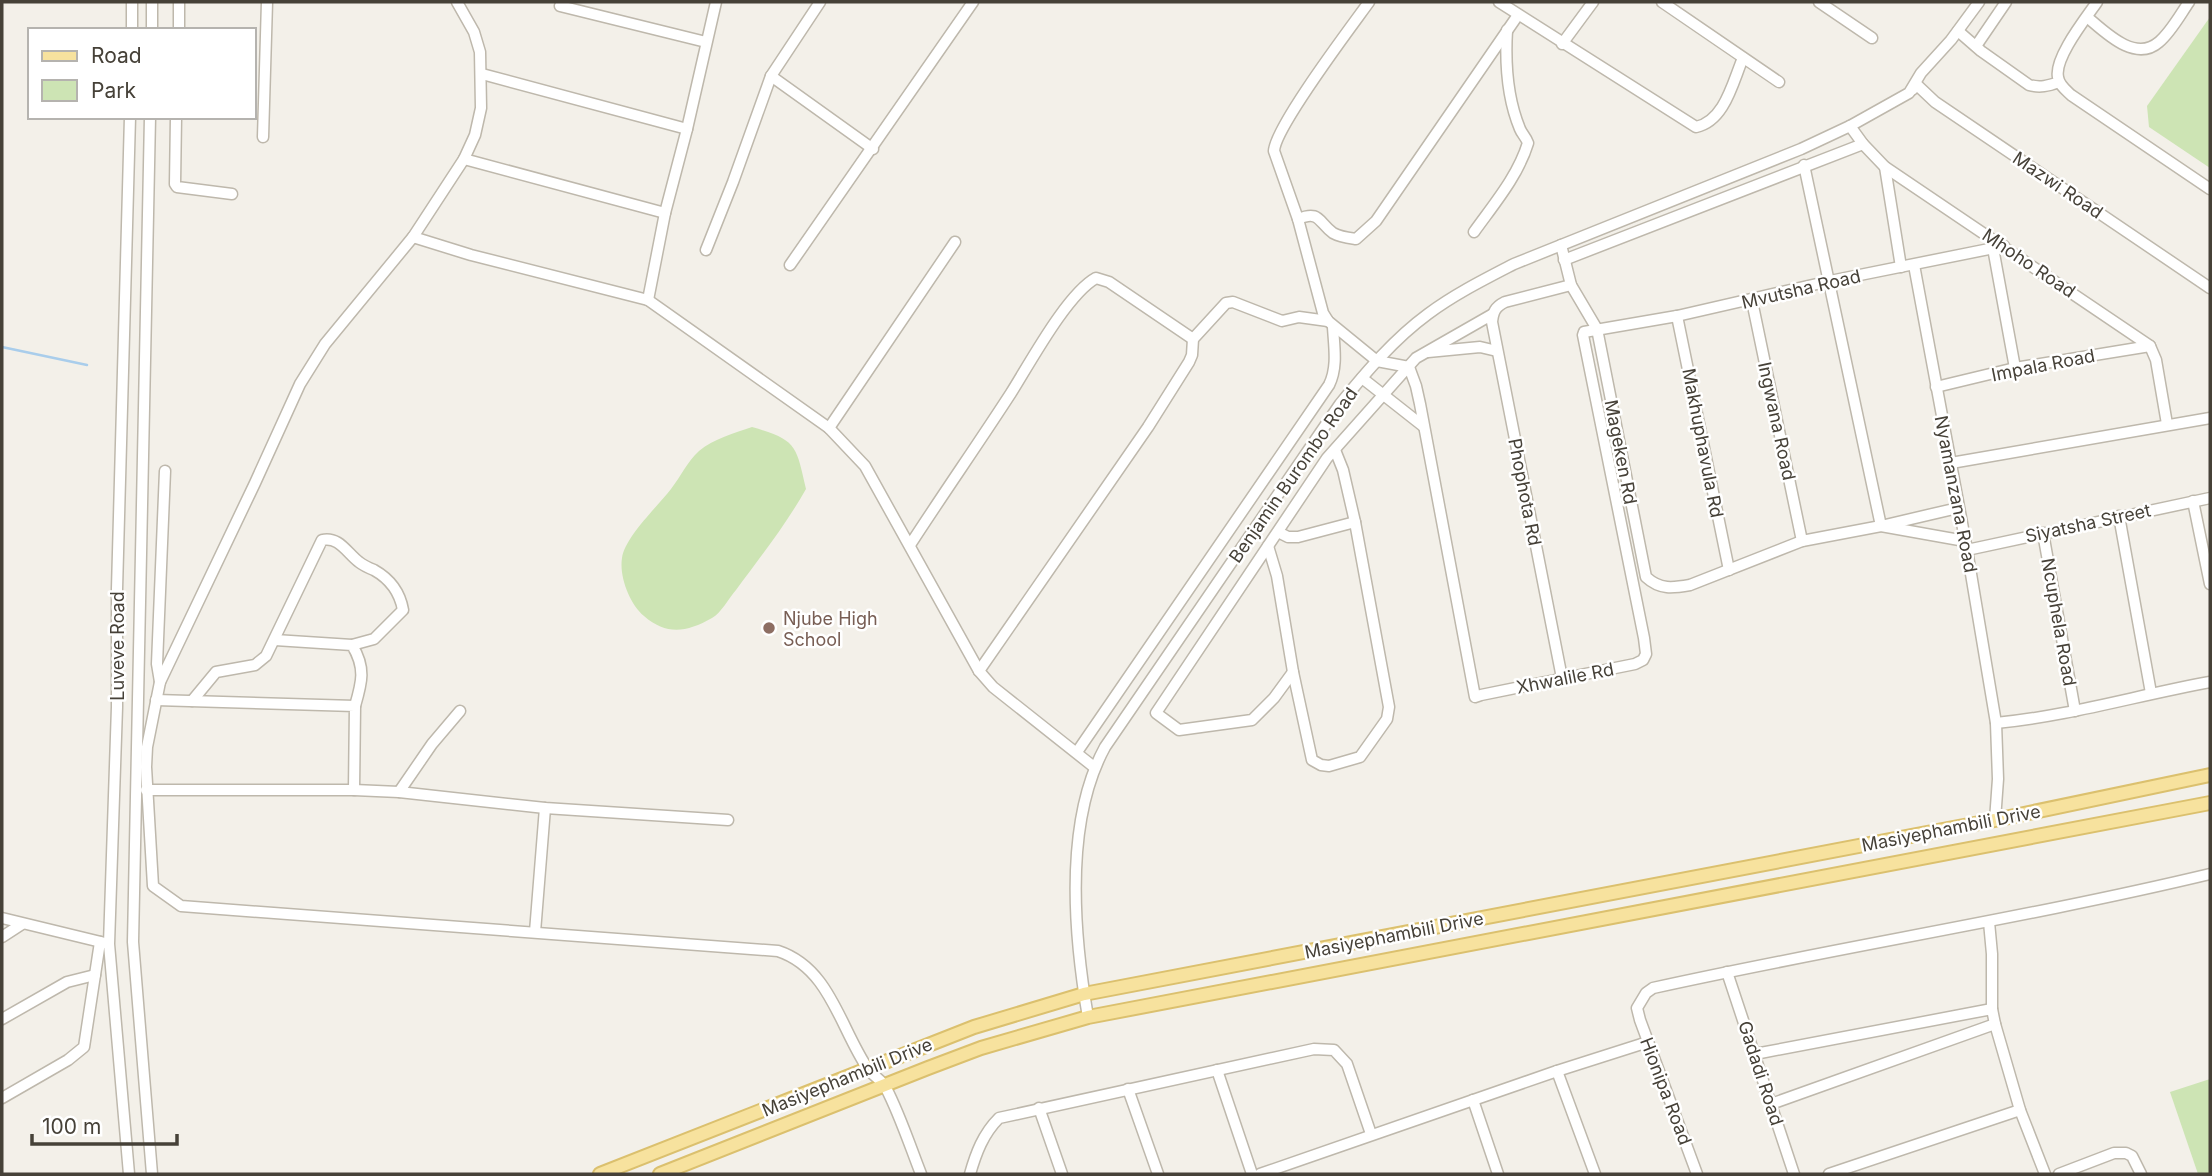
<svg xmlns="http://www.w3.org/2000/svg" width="2212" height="1176" font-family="Inter,sans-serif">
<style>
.green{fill:#cde4b4}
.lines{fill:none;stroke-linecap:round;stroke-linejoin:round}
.stream{stroke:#a9cdeb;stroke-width:2.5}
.minor-casing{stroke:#beb8ac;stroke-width:13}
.major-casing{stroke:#dbc06e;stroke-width:16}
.minor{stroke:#fff;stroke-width:10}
.major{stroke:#f7e29e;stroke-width:12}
.education-dot{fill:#8d6e63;stroke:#fff;stroke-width:2.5}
.labels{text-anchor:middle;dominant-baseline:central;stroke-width:5;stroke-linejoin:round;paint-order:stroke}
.street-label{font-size:18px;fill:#464138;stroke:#fff}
.education-label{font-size:18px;fill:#785e54;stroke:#fff;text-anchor:start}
</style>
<rect width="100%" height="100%" fill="#f3f0e9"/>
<g class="green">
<path d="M2210,17V168L2149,127L2147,106Z"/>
<path d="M752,427C797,440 796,445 806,489C785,526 761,556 736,590C729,598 721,613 712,618C687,632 667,636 644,616C630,604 619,577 622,558C625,537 657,507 671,489C681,476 687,462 699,451C713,439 735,433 752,427Z"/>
<path d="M2210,1079V1174H2198L2170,1092Z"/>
</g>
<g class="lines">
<path class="stream" d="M2,347L87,365"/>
<g class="minor-casing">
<g id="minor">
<path d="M457,2L474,32L480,52L481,108L475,135L464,159L413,237L325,344L300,384L255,483L160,682L147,747L146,767L153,886L181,906L778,951C830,968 840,1028 868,1069C873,1076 882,1080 886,1088C900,1115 910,1146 921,1174"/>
<path d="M1369,2C1351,27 1275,127 1274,151L1298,219L1323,313L1328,321L1377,361L1409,367"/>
<path d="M1499,2L1696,127C1725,121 1733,81 1743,58"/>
<path d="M1662,2L1779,82"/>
<path d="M1819,2L1872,38"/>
<path d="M2097,2C2086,18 2054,58 2058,77C2059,85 2066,90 2071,95L2210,189"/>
<path d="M560,6L706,42"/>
<path d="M2087,17C2105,32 2135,63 2159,42C2171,32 2180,15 2189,2"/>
<path d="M132,30V2"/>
<path d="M152,30V2"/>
<path d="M179,30V2"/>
<path d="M1958,31L1981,51L2029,85C2040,88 2048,86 2059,82"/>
<path d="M1562,44L1593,2"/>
<path d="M1976,46L2006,2"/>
<path d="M482,74L687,129"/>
<path d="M771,76L873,149"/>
<path d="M1912,90L1917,85L1935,102L2210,288"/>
<path d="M150,117L133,942L152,1174"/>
<path d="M176,117L175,184L177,187L232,194"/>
<path d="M1850,126L1863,144L1885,167L2150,346L2156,360L2167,424"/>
<path d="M263,137L267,2"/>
<path d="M464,159L665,213"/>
<path d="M1804,165L1881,526L1958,508"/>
<path d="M1885,167L1901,267"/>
<path d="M1298,219C1320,210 1318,222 1333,233C1340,237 1349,238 1356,239L1376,221L1518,15"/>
<path d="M1474,232C1494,204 1518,176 1528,143C1526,137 1522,134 1520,129C1507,98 1505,63 1507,30"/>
<path d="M413,237L471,255L648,300L829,428L865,466L979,671L993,687L1094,767"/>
<path d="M1561,245L1571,285L1597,329L1646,577C1660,590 1673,588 1690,585L1802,541L1881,526L1965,541"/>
<path d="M1993,248L2015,368"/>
<path d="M706,250L733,182L771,76L820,2"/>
<path d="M1564,260L1863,144"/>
<path d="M790,265L973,2"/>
<path d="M1914,265L1967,550L1996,723L1998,779L1995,820"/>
<path d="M648,300L665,213L687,129L716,2"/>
<path d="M1752,301L1802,541"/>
<path d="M1677,316L1729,570"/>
<path d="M1428,352L1480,347L1497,351"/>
<path d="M1409,367L1416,386L1420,404L1475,697L1481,695L1635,664L1643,660L1646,654L1644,638L1583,335L1584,332L1677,316L1830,281L2004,246"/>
<path d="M1362,378L1423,426"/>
<path d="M1936,387L2015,368L2150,346"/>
<path d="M829,428L955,242"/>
<path d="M1951,463L2210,418"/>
<path d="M2193,501L2210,584"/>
<path d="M2119,516L2151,693"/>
<path d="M1278,532L1288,537H1298L1355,522"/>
<path d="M2043,533L2075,711"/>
<path d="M910,545C943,494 978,444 1011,393C1030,363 1067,294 1096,278L1109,282L1193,339"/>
<path d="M1268,546L1277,576L1293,672L1312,760L1321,765L1329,766L1360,757L1387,719L1389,707L1355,522L1343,470L1335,450"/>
<path d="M1967,550L2210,498"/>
<path d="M275,640L352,645C366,668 362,682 355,706"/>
<path d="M979,671L1148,427L1189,362L1192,355L1193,339L1226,303L1233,302L1282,321L1299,317L1328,321"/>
<path d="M1293,672L1274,698L1252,720L1179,730L1156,713L1327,458L1416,358L1493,314"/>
<path d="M1562,678L1492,322C1493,312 1495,307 1505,302L1571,285"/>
<path d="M160,682L157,664L165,471"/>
<path d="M156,700L355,706L354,790"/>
<path d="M192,701L216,672L255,665L266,656L322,540C339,536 347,553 359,562C364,566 369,568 374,570C390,579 400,593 403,610L374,639L352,645"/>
<path d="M1996,723C2069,716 2138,695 2210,682"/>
<path d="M1077,752L1329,385C1338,367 1334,346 1333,327"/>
<path d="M146,790H354L399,792L545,808L728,820"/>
<path d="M399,792L432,744L460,711"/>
<path d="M2,918L105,943"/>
<path d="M1989,922L1992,954V1009L1995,1024L2020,1110L2045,1174"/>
<path d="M535,932L545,808"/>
<path d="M2,937L22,924"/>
<path d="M1727,972L1794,1174"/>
<path d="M1088,1017C1074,936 1064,822 1105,747L1340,404C1367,371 1394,339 1428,314C1455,294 1485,279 1514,264L1801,149L1850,126L1909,93L1921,73L1951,40L1979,2"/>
<path d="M2,1019L67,982L95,975"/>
<path d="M1755,1054L1992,1009"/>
<path d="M1217,1070L1252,1174"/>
<path d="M1557,1071L1595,1174"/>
<path d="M1128,1089L1158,1174"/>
<path d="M2,1098L68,1060L84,1047L100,942"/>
<path d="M1473,1100L1498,1174"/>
<path d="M1771,1104L1995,1024"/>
<path d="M1039,1108L1062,1174"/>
<path d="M129,1174L109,944L117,707V589L130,117"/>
<path d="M970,1174C976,1153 983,1134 999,1118L1314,1049L1334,1050L1347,1064L1371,1134"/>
<path d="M1260,1174L1557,1071L1648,1042"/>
<path d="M1697,1174L1640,1020L1637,1008L1646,993L1653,988C1838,947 2026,918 2210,874"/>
<path d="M1829,1174L2020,1110"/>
<path d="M2059,1174L2114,1153H2126L2132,1156L2141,1174"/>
</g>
</g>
<g class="major-casing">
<g id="major">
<path d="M600,1174L974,1027L1084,994L1995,820L2210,775"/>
<path d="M660,1174L928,1068L981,1048L1088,1017L2210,803"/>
</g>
</g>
<use href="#minor" class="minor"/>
<use href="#major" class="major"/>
</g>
<circle class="education-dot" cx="769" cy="628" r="7"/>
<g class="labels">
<g class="street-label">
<text transform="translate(2058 185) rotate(34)">Mazwi Road</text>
<text transform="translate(2029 263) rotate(34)">Mhoho Road</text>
<text transform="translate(1801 289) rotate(-13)">Mvutsha Road</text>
<text transform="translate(2043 365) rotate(-11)">Impala Road</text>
<text transform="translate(1777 421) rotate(78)">Ingwana Road</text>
<text transform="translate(1703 443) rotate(79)">Makhuphavula Rd</text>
<text transform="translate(1621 452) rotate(79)">Mageken Rd</text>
<text transform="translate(1293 475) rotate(-55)">Benjamin Burombo Road</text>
<text transform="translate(1525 492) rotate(79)">Phophota Rd</text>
<text transform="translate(1956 494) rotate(79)">Nyamanzana Road</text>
<text transform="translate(2088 523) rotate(-12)">Siyatsha Street</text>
<text transform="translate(2059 622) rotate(80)">Ncuphela Road</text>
<text transform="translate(117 646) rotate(-90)">Luveve Road</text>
<text transform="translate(1565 678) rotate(-11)">Xhwalile Rd</text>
<text transform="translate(1951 828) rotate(-11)">Masiyephambili Drive</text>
<text transform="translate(1394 935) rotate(-11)">Masiyephambili Drive</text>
<text transform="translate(1761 1073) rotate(72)">Gadadi Road</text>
<text transform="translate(847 1077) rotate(-22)">Masiyephambili Drive</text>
<text transform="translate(1666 1091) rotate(69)">Hionipa Road</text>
</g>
<g class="education-label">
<text x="783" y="618">Njube High<tspan x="783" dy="21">School</tspan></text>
</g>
</g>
<rect width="2212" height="1176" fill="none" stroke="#464138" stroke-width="7"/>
<rect x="28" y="28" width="228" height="91" fill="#ffffff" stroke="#b5b3af" stroke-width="2"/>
<rect x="42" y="51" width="35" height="10" fill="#f7e29e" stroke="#b5b3af" stroke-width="2"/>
<text x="91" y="63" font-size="21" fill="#464138">Road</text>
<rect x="42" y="80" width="35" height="21" fill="#cde4b4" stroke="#b5b3af" stroke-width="2"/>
<text x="91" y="98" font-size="21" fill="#464138">Park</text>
<path d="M32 1134v10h145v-10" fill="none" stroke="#464138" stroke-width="3.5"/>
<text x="42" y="1134" font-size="21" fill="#464138" stroke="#ffffff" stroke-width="5" paint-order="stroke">100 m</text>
</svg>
